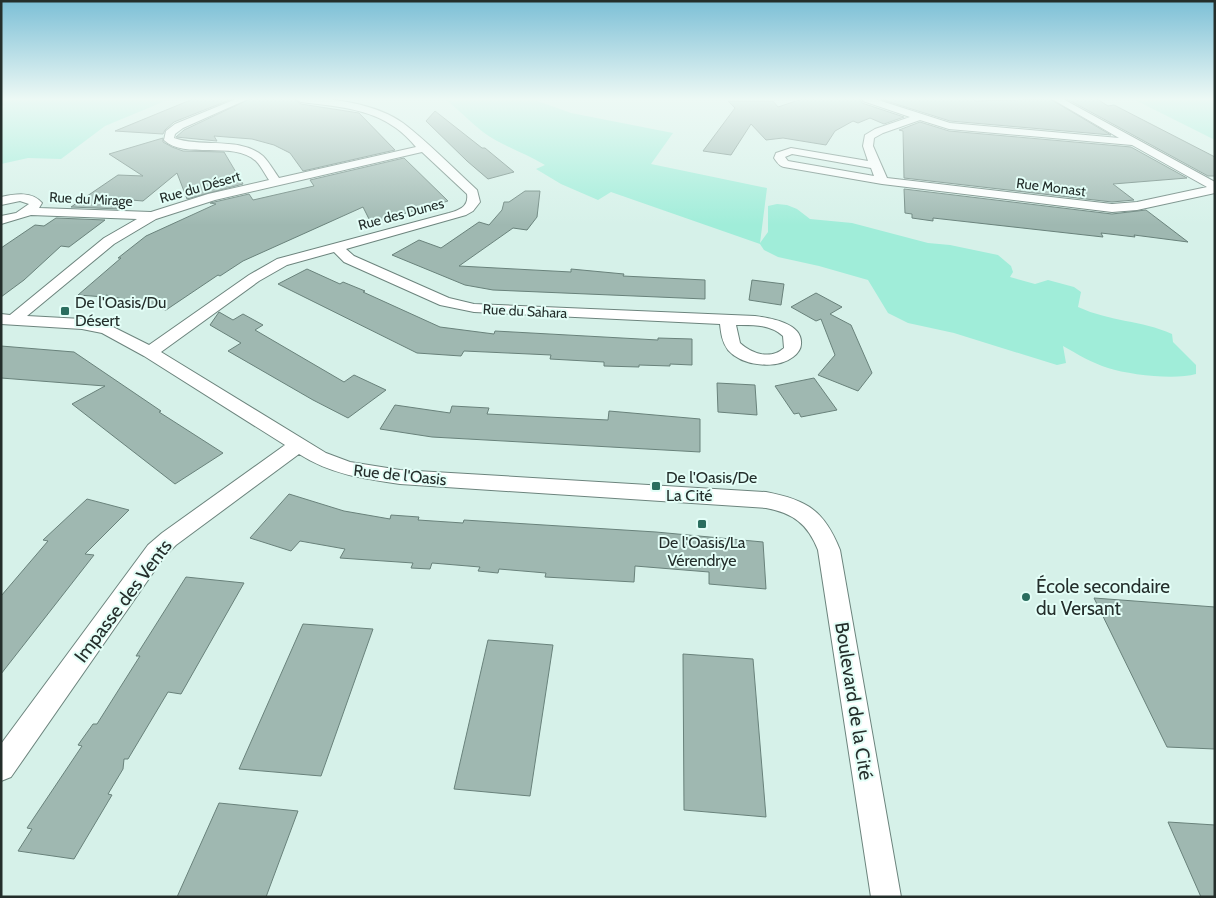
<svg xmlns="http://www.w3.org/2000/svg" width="1216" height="898" font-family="Cabin,sans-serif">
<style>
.green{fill:#a0edd9}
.building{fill:#9fb8b1;stroke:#69827b}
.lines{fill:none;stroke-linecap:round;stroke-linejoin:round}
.street-casing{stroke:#6c847d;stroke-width:2}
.street{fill:#fff;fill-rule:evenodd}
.poi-dot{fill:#2a6e5f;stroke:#e3fef7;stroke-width:2}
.labels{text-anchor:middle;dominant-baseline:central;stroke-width:4;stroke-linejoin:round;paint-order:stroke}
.far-street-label{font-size:14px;fill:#242e2b;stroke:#e3fef7}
.poi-label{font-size:16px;fill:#242e2b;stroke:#e3fef7;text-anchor:start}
.street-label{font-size:16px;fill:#242e2b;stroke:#e3fef7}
.near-poi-label{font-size:19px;fill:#242e2b;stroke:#e3fef7;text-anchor:start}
.near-street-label{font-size:19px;fill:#242e2b;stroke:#e3fef7}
</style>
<rect width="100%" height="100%" fill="#d6f1e9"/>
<g class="green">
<path d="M1,99H170L105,126L61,159L28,158L1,164V111L5,106L1,105Z"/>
<path d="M445,99H532L571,113L673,133L651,164L767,188L760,243L768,232V206L777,204L787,205L797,209L810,219L852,223L928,243L950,245L998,255L1011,266L1013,272L1010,277L1035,284L1048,280L1074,287L1081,292L1078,307C1111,322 1141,320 1172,334L1173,342L1196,365V374C1175,380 1130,375 1108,368C1092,363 1077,354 1063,346L1066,363L1057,365L954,333L908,323L888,313L868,280L819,266L778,257L764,250L760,244L611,192L598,200L561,184L536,169L545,165C525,153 502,146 483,132C470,122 458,109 445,99Z"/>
<path d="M1133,99H1213L1215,100V140Z"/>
</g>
<g class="building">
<path d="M193,99H232L174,122L165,130L163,134L115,131Z"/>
<path d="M250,99H294L301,104L359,113L395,150L303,171L290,153L274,145L252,139L214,136L217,141L176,137L184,130Z"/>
<path d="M802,99H860L862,103L904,117L884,124L870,118L858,123L853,121L835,131L826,145L783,138L766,140L751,124L731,155L703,151L735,108L728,101H773L778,107Z"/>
<path d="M880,99H975V101L1050,99L1111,135L950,121Z"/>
<path d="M1067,99H1097L1108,106L1114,105L1215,157V176H1208Z"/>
<path d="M435,111L482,148H485L514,172L488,179L467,161L426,121Z"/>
<path d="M920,122L949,131L1131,147L1187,178L1113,184L1134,200L1112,202L904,178L903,131L899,130Z"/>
<path d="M163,138V142L172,147L183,151L224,152L243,184L187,199L177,173L143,201L131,200L119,209L71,207L118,175L143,176L109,154Z"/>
<path d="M404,158L448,201L371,223L363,207L243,261L220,276L218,275L166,310L106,295L105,297L78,295L121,258H118L146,236L216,204L210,203L249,194L253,200L314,186L310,180Z"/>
<path d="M904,189L1112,214L1146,210L1188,242L1134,235L1135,237L1101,233L1103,237L933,218V221L912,218V214L905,213Z"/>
<path d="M525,191H540L537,217L527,230L513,228L459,266L571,272V269L624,274L623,276L705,280V299L493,290L465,285L392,255L419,240L441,248L479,222L489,225L502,210L504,202H509Z"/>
<path d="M56,218L105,220L69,247L61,246L24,280L1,297V248L35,225L44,226Z"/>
<path d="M307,269L340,284L343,282L365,291L363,292L440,327L494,334L495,331L658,340V338L692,339V365L670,364V366L639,365V367L604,366V362L550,359L551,355L464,351L461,356L417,353L278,284Z"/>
<path d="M752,280L784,284L781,305L749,300Z"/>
<path d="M816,293L842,307L830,314L851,325L872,373L858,391L818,375L835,355L821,319L816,321L791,307Z"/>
<path d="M219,312L233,320L243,314L263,325L255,330L344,382L354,375L386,390L348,418L313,400L228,351L241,343L210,325Z"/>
<path d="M1,346L74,352L161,411L159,412L223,453L175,484L72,404L105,386L1,378Z"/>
<path d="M814,378L837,410L801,417L799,413L794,414L775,386Z"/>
<path d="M717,383L755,385L757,415L718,412Z"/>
<path d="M395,405L450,413L452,406L489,408L487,414L608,420L609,411L700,419V452L432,437L380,429Z"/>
<path d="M289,494L344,511L390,519L391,515L419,517L418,520L463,523L464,520L656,532L763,542L766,589L709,584V572L635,566L634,582L545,577L546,573L499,569L498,573L478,571L480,567L432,563L430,569L411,568L413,563L340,558L345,549L300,541L291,551L250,538Z"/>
<path d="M87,499L129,510L85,554L94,555L1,674V596L48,541L43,540Z"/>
<path d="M186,577L244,583L181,694L168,692L128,759H124L123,769L108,794L112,795L74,859L18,851L32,829L27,828L82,746L78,745L93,724H97L140,656H136Z"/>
<path d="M1094,598L1215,607V749L1167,747Z"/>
<path d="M303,624L373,629L321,776L239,769Z"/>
<path d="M488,640L553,645L530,796L454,789Z"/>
<path d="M683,654L753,659L766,817L684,810Z"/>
<path d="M219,803L298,811L266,897H177Z"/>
<path d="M1168,822L1215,825V897H1201Z"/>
</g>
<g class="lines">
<g class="street-casing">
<g id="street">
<path d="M236,99H248L183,128L175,134L174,138C202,148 239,136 263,156C269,162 274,171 279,178L416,147C410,140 403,133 396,128C369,108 333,106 301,102L296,99C330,97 375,103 403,123C428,142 454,169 477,190L480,202L473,211L466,215L346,249L354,256L449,298L474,304L755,316C770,318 803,323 801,344C801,349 797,354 793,357C776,370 742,366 728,350C722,342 721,333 720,324L474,312L440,305L344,262L334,252L287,265L259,281L161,352L326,453L350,462L400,470L766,492C807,500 824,510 840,550L901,897H871L818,550C808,524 793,513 766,508L400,484C364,479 330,474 299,454L176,545L164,557L11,777L1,781V744L148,545L162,533L285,445L144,356L102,333L82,329L1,324V314L10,315L104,238L137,219L31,215L1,224V216L16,213L29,204L20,201L1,205V197C15,194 32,191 42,203L39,208L151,212L208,194L269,180C265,174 261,166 256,161C233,140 184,160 164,140L166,131L175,124ZM422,152L467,194C469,207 459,210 449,213L277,259L249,275L149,345L107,324L82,319L27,316L114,244L156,219L215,200ZM736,325C752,325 770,324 783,336L784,348C771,360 752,354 740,343Z"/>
<path d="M862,99H875L950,123L1119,138L1052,99H1063L1215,182V193L1137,210L1112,212L882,184L784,167C779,166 777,162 774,158L776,153L791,148L868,161L863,146L865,135L875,129L910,117L863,101ZM920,120L949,129L1132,145L1207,187L1137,202L1112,204L887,178L873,146L874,138L883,133ZM792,154L871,168L874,176L788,161L785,157Z"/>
</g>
</g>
<use href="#street" class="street"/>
</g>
<linearGradient id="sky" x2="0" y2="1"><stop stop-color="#7cbfd6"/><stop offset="0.44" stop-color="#edf9f5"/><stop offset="1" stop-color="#edf9f5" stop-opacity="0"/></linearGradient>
<rect width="1216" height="225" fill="url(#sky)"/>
<g class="poi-dot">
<rect x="60" y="306" width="10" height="10" rx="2.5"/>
<rect x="651" y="481" width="10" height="10" rx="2.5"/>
<rect x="697" y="519" width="10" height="10" rx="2.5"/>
<circle cx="1026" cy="597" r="5"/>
</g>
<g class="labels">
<g class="far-street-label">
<text transform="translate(200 187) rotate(-16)">Rue du Désert</text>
<text transform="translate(1051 187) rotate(7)">Rue Monast</text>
<text transform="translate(91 199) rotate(3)">Rue du Mirage</text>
<text transform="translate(401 214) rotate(-15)">Rue des Dunes</text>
<text transform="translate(525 311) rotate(3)">Rue du Sahara</text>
</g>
<g class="poi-label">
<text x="75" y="302">De l'Oasis/Du<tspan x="75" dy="18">Désert</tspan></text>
<text x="666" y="477">De l'Oasis/De<tspan x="666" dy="18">La Cité</tspan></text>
<text x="702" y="542" text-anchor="middle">De l'Oasis/La<tspan x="702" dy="18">Vérendrye</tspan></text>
</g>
<g class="street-label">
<text transform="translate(400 475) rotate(6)">Rue de l'Oasis</text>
</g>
<g class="near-poi-label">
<text x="1036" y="586">École secondaire<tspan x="1036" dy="22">du Versant</tspan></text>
</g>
<g class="near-street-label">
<text transform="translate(123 601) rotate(-53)">Impasse des Vents</text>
<text transform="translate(854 701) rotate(81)">Boulevard de la Cité</text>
</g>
</g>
<rect width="1216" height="898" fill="none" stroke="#242e2b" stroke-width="5"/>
</svg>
